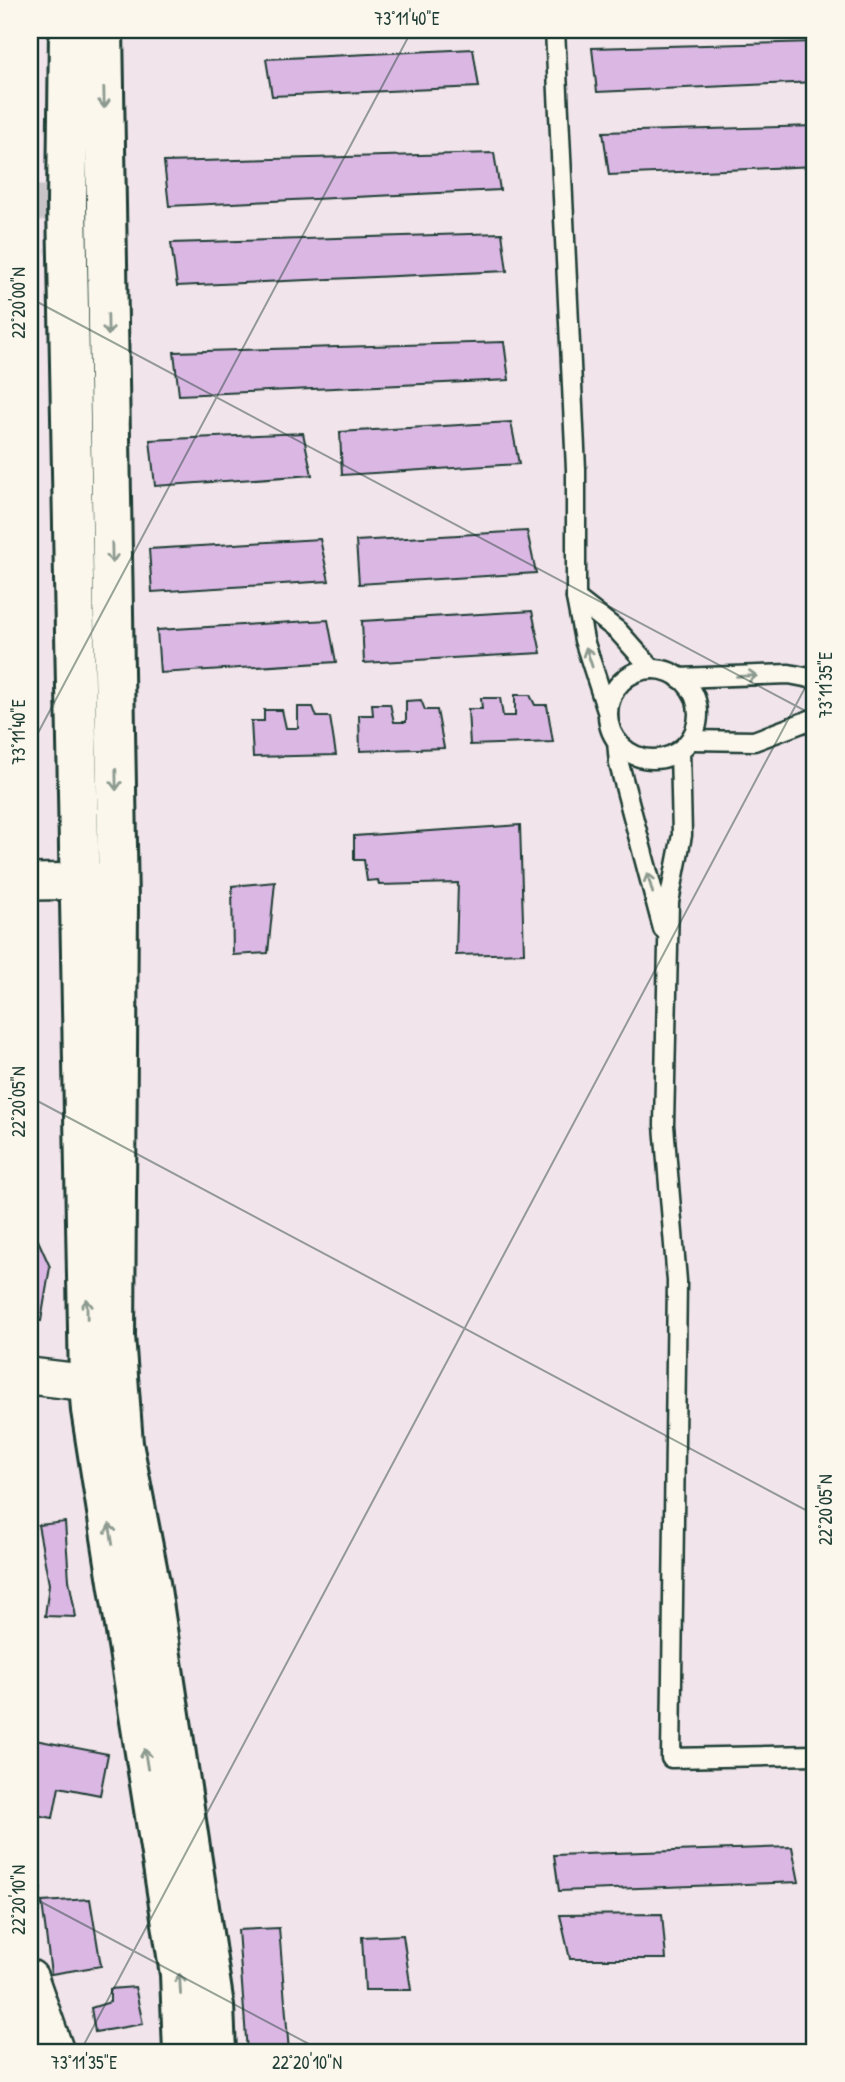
<svg xmlns="http://www.w3.org/2000/svg" width="845" height="2082" font-family="'Patrick Hand',sans-serif">
<style>
.building{fill:#dbb8e4;stroke:#1f3d34;stroke-width:2}
.lines{fill:none;stroke-linecap:round;stroke-linejoin:round}
.street-tunnel{stroke:#c7c3c6;stroke-width:35;stroke-dasharray:35 18;stroke-linecap:butt}
.lane-casing{stroke:#1f3d34;stroke-width:23}
.street-casing{stroke:#1f3d34;stroke-width:40}
.secondary-casing{stroke:#1f3d34;stroke-width:44}
.lane{stroke:#fbf7ec;stroke-width:18}
.street{stroke:#fbf7ec;stroke-width:35}
.secondary{stroke:#fbf7ec;stroke-width:38}
.oneway{stroke:#8d9a90}
.ticks{fill:none;stroke:#1f3d34;stroke-width:2;stroke-opacity:0.45}
.neatline{fill:none;stroke:#1f3d34;stroke-width:2.5}
.ticks-label{font-size:18px;text-anchor:middle;fill:#1f3d34}
</style>
<rect width="100%" height="100%" fill="#f1e4ea"/>
<filter id="ink" filterUnits="userSpaceOnUse"><feTurbulence type="fractalNoise" baseFrequency=".0143" numOctaves="2"/><feDisplacementMap in="SourceGraphic" scale="14" xChannelSelector="R" yChannelSelector="G"/><feConvolveMatrix kernelMatrix="1 2 1 2 8 2 1 2 1" color-interpolation-filters="sRGB"/></filter>
<g filter="url(#ink)">
<g class="building">
<path d="M815,42V82L597,92L592,48Z"/>
<path d="M473,49L479,87L272,96L266,59Z"/>
<path d="M815,126V166L609,175L603,132Z"/>
<path d="M494,153L500,190L169,206L164,162Z"/>
<path d="M502,233L507,271L177,286L171,243Z"/>
<path d="M504,342L509,380L179,395L174,352Z"/>
<path d="M511,422L519,464L342,475L340,432Z"/>
<path d="M303,433L312,475L155,486L150,440Z"/>
<path d="M527,531L536,573L359,584L356,541Z"/>
<path d="M320,539L329,581L152,592L149,549Z"/>
<path d="M532,611L541,653L364,663L362,621Z"/>
<path d="M328,620L336,662L160,673L157,630Z"/>
<path d="M515,695H530L535,705H547L553,742L470,745L468,709H482L481,698H500L503,716H515Z"/>
<path d="M421,700L425,710H437L444,748L360,751L359,715H373L372,704H390L394,722H406V701Z"/>
<path d="M298,707H313L317,717H330L336,755L253,757L251,721H264V710H282L286,728H298Z"/>
<path d="M520,825L524,953L456,955L458,883L379,885L378,880L367,881L364,860H354V836Z"/>
<path d="M275,882L268,953L233,955L232,886Z"/>
<path d="M30,1237L37,1238L50,1267L41,1321L30,1319Z"/>
<path d="M65,1522L69,1580L76,1617L45,1616L49,1584L38,1525Z"/>
<path d="M30,1739L108,1754L100,1795L59,1787L53,1818L30,1814Z"/>
<path d="M792,1847L799,1882L559,1891L554,1855Z"/>
<path d="M30,1881L41,1884L39,1911L30,1909Z"/>
<path d="M90,1899L101,1966L51,1974L42,1902Z"/>
<path d="M662,1914L666,1959H570L560,1915Z"/>
<path d="M279,1928L289,2052H247L238,1930Z"/>
<path d="M403,1935L411,1990H365L362,1937Z"/>
<path d="M135,1987L143,2024L95,2032L91,2008L110,2002V1989Z"/>
</g>
<g class="lines">
<path class="street-tunnel" d="M30,203H67"/>
<g class="lane-casing">
<g id="lane">
<path d="M555,30L576,469V598L584,640L608,714"/>
<path d="M576,598L618,631L652,669"/>
<circle cx="653" cy="714" r="45"/>
<path d="M679,678L789,674L815,679"/>
<path d="M690,740L754,741L815,718"/>
<path d="M617,741L619,764L663,929"/>
<path d="M680,750L682,835L669,902L664,1125L677,1281L671,1758L815,1755"/>
</g>
</g>
<g class="street-casing">
<g id="street">
<path d="M30,882L107,881"/>
<path d="M30,1376L89,1383"/>
<path d="M30,1978L56,2052"/>
</g>
</g>
<g class="secondary-casing">
<g id="secondary">
<path d="M69,30L67,203L89,1383L91,1410L180,1974L183,2052"/>
<path d="M103,30L118,904L115,1336L123,1444L150,1583L214,2006L216,2052"/>
</g>
</g>
<use href="#lane" class="lane"/>
<use href="#street" class="street"/>
<use href="#secondary" class="secondary"/>
</g>
<defs><path id="oneway-shaft" d="M-6 0H5M1.5-3L5.5 0L1.5 3" fill="none" stroke-width="1.6" stroke-linecap="round" stroke-linejoin="round" transform="scale(1.75)"/></defs>
<g class="oneway">
<use href="#oneway-shaft" transform="translate(104 98) rotate(89)"/>
<use href="#oneway-shaft" transform="translate(108 325) rotate(89)"/>
<use href="#oneway-shaft" transform="translate(112 553) rotate(89)"/>
<use href="#oneway-shaft" transform="translate(589 657) rotate(-108)"/>
<use href="#oneway-shaft" transform="translate(747 676) rotate(-2)"/>
<use href="#oneway-shaft" transform="translate(116 780) rotate(89)"/>
<use href="#oneway-shaft" transform="translate(650 883) rotate(-105)"/>
<use href="#oneway-shaft" transform="translate(87 1309) rotate(-91)"/>
<use href="#oneway-shaft" transform="translate(111 1534) rotate(-99)"/>
<use href="#oneway-shaft" transform="translate(146 1759) rotate(-99)"/>
<use href="#oneway-shaft" transform="translate(180 1984) rotate(-93)"/>
</g>
</g>
<path class="ticks" d="M30,298L815,716M30,748L412,30M30,1097L815,1515M30,1896L324,2052M80,2052L815,669"/>
<rect width="845" height="2082" fill="none" stroke="#fbf7ec" stroke-width="77"/>
<rect x="38" y="38" width="768" height="2006" class="neatline"/>
<g class="ticks-label">
<text x="407" y="25">73°11'40"E</text>
<text transform="translate(19 303) rotate(-90)" y="6">22°20'00"N</text>
<text transform="translate(826 685) rotate(-90)" y="6">73°11'35"E</text>
<text transform="translate(19 732) rotate(-90)" y="6">73°11'40"E</text>
<text transform="translate(19 1102) rotate(-90)" y="6">22°20'05"N</text>
<text transform="translate(826 1510) rotate(-90)" y="6">22°20'05"N</text>
<text transform="translate(19 1900) rotate(-90)" y="6">22°20'10"N</text>
<text x="84" y="2069">73°11'35"E</text>
<text x="307" y="2069">22°20'10"N</text>
</g>
</svg>
